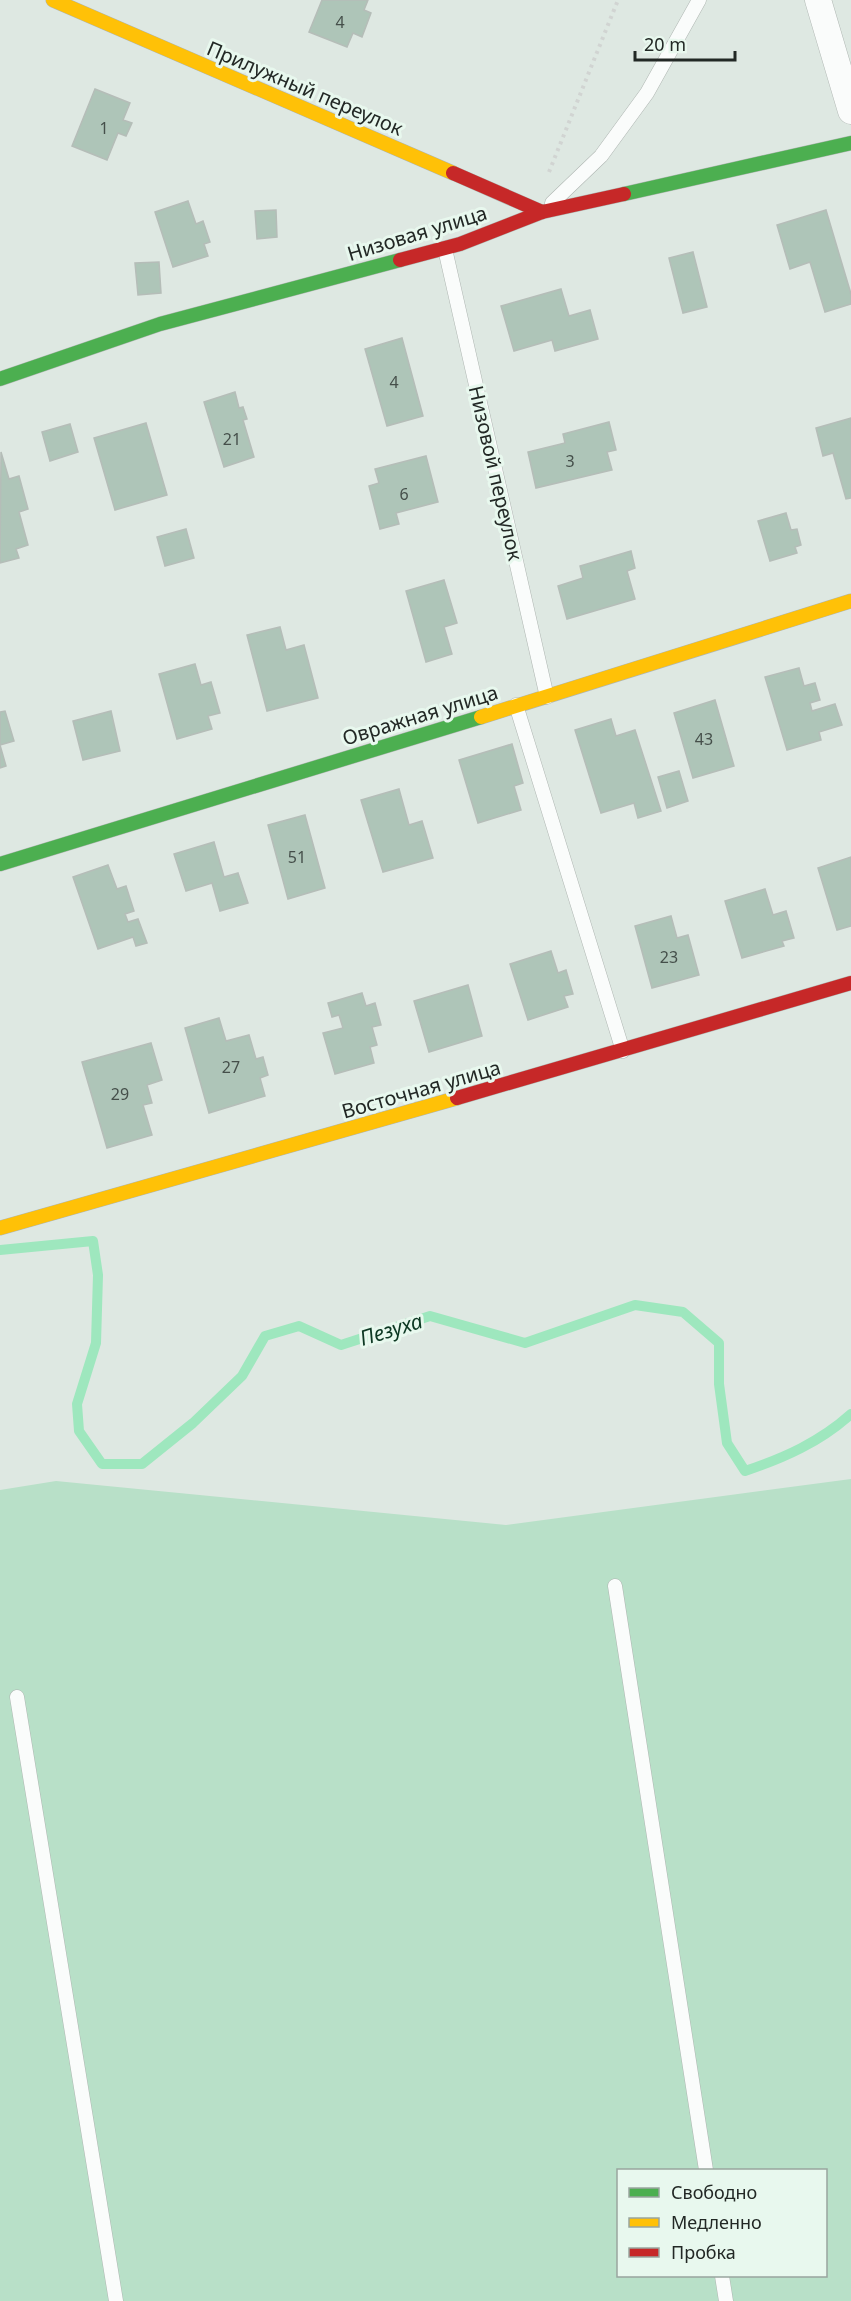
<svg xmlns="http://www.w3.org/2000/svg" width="851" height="2301" font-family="'Noto Sans',sans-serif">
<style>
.green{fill:#b8e0c8;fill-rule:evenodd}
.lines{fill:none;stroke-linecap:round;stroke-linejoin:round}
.stream{stroke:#9ee7be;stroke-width:10}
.building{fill:#aec5b8;stroke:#b5bdb8;stroke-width:1.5}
.lane-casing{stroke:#afb6b2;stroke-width:15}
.street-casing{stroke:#afb6b2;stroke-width:27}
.fast-casing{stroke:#afb6b2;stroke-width:15}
.slow-casing{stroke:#afb6b2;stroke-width:15}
.jam-casing{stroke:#afb6b2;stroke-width:15}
.path{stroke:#d1d4d2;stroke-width:4;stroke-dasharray:3 4.5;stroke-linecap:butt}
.lane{stroke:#fafcfb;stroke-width:14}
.street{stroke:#fafcfb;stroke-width:26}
.fast{stroke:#4caf50;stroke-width:14}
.slow{stroke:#ffc107;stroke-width:14}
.jam{stroke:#c62828;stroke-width:14}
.labels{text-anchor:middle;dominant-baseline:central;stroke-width:6;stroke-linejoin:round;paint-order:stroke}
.number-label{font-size:16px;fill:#454f4a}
.street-label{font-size:20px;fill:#222825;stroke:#e8f8ee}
.water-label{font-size:21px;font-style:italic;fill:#0d3823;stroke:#e8f8ee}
</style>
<rect width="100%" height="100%" fill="#dee8e2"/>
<path class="green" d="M851,1479V2301H0V1490L56,1481L506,1525ZM618,2170H826V2276H618Z"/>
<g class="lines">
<path class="stream" d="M0,1250L93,1241L98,1275L96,1343L77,1404L79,1431L102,1464H142L193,1423L242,1376L265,1336L299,1326L341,1345L430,1316L525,1343L635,1305L683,1312L719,1343V1384L727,1443L745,1471C784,1458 820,1442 851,1414"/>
</g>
<g class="building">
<path d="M322,0H368L364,10L371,13L362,37L353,33L347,47L309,32Z"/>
<path d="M95,89L130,103L123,120L132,123L126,136L118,133L107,160L72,146Z"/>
<path d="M188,201L196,224L203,221L210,242L204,244L208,256L173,267L155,212Z"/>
<path d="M276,210L277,237L257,239L255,211Z"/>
<path d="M826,210L851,294V304L825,312L810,262L790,269L777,225Z"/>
<path d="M693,252L707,307L683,313L669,258Z"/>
<path d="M159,262L161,293L138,295L135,263Z"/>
<path d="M561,289L569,316L590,310L598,339L555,351L552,340L514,351L501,306Z"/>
<path d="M402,338L423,416L387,426L365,349Z"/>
<path d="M235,392L239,408L243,407L247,419L243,420L254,457L224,467L204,402Z"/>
<path d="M851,418V498L846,499L833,453L823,456L816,428Z"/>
<path d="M609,422L616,450L607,452L612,470L536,488L528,452L565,443L563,434Z"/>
<path d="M146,423L167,495L115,510L94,438Z"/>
<path d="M70,424L78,452L50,461L42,432Z"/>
<path d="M1,452L9,479L19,476L28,509L19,512L28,545L16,549L19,558L0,563Z"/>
<path d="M426,456L438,502L396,513L399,524L380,529L369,486L379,483L375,469Z"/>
<path d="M786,513L791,530L797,529L801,545L795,547L797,553L770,561L758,521Z"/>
<path d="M186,529L194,558L165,566L157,537Z"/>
<path d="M631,551L635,568L627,571L635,599L567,619L558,586L583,578L580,566Z"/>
<path d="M444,580L457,623L444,627L452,654L426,662L406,591Z"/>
<path d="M280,627L286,650L304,645L318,698L267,711L247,635Z"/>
<path d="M195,664L201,685L211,682L220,713L208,716L212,729L177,739L159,674Z"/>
<path d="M799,668L804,686L815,683L820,700L810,703L812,711L835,704L842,725L819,732L821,740L787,750L765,677Z"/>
<path d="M715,700L734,766L693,778L674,713Z"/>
<path d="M5,711L14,741L0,745L6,766L0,768V712Z"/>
<path d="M111,711L120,751L83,760L73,721Z"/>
<path d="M611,719L616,736L635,730L661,811L638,818L634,803L601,813L575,730Z"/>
<path d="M512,744L523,783L514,786L521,810L478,823L459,760Z"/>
<path d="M679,771L688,801L667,808L658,777Z"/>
<path d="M399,789L409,825L422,821L433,858L383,872L361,800Z"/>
<path d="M305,815L325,888L288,899L268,825Z"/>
<path d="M214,842L224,877L238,873L248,903L220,911L212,883L186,891L174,854Z"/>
<path d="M851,857V926L837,930L818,868Z"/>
<path d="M108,865L117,889L126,886L134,911L125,914L128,922L138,919L147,943L136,946L133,937L98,949L73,877Z"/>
<path d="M765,889L773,915L786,911L794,938L782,941L784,946L742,958L725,901Z"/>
<path d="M671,916L677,938L688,935L699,975L652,988L635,926Z"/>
<path d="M551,951L558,973L566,970L573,994L564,996L568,1007L528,1020L510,964Z"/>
<path d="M468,985L482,1036L429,1052L414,1001Z"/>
<path d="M362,993L366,1006L375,1003L381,1025L372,1027L377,1045L370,1047L374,1063L335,1074L323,1033L343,1028L339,1015L332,1017L328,1003Z"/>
<path d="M219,1018L226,1041L249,1035L256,1059L263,1057L268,1075L260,1078L265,1096L209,1113L185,1028Z"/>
<path d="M151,1043L162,1080L147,1085L152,1103L143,1105L152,1135L107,1148L82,1062Z"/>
</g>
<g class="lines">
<g class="lane-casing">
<g id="lane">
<path d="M552,203L601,156L647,93L699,0"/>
<path d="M445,249L547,697"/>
<path d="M516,705L623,1051"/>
<path d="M615,1586L706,2170"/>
<path d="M17,1697L116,2301"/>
<path d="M722,2276L726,2301"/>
</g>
</g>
<g class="street-casing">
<path id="street" d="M818,0L851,111"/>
</g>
<g class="fast-casing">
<g id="fast">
<path d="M624,194L851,143"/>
<path d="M0,379L160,324L400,260"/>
<path d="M0,864L481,717"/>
</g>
</g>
<g class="slow-casing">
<g id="slow">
<path d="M53,0L453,173"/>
<path d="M481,717L851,601"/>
<path d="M0,1228L457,1098"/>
</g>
</g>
<g class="jam-casing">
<g id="jam">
<path d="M453,173L542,212"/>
<path d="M400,260L460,244L542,212L624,194"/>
<path d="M457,1098L851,983"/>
</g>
</g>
<path class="path" d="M549,172L618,0"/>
<use href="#lane" class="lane"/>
<use href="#street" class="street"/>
<use href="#fast" class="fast"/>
<use href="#slow" class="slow"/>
<use href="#jam" class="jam"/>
</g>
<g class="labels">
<g class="number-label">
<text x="340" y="22">4</text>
<text x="104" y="128">1</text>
<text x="394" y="382">4</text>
<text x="232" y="439">21</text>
<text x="570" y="461">3</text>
<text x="404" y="494">6</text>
<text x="704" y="739">43</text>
<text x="297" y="857">51</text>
<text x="669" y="957">23</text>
<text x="231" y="1067">27</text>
<text x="120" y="1094">29</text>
</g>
<g class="street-label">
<text transform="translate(305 88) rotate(23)">Прилужный переулок</text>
<text transform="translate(417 233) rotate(-17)">Низовая улица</text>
<text transform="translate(496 473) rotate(77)">Низовой переулок</text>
<text transform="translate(420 715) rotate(-17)">Овражная улица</text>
<text transform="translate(421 1089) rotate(-16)">Восточная улица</text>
</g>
<g class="water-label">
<text transform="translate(391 1329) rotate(-17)">Пезуха</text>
</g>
</g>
<rect x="617" y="2169" width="210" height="108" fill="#e8f8ee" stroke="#99a59e" stroke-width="1.5"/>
<rect x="629" y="2188" width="30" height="9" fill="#4caf50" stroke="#99a59e" stroke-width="1.5"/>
<text x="671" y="2199" font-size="18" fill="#222825">Свободно</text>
<rect x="629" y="2218" width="30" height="9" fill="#ffc107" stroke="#99a59e" stroke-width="1.5"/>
<text x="671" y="2229" font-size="18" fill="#222825">Медленно</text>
<rect x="629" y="2248" width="30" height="9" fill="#c62828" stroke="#99a59e" stroke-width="1.5"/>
<text x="671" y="2259" font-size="18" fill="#222825">Пробка</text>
<path d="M635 51v9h100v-9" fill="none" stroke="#222825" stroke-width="3"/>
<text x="644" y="51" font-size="18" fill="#222825" stroke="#e8f8ee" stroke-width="4.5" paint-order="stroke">20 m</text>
</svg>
